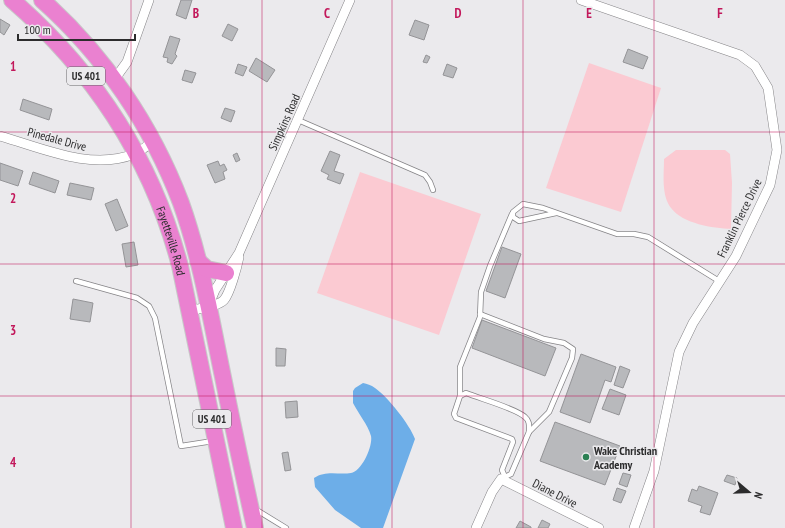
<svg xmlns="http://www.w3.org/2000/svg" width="785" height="528" font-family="'PT Sans Narrow',sans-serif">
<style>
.green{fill:#fbcad2}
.water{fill:#6daee8}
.building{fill:#b8b9bc;stroke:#949497}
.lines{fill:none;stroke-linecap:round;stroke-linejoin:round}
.lane-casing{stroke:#858487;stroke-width:6}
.street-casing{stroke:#858487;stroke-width:10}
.highway-casing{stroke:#c8c8c8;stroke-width:18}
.lane{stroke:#fff;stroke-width:4.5}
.street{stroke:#fff;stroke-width:9}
.highway{stroke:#ea81d0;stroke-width:16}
.grid{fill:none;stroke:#c2185b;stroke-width:1;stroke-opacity:0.55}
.poi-dot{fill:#2b8053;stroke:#ebeaed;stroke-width:1.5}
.labels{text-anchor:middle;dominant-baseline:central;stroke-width:3;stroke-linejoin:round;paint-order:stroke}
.shield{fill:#ebeaed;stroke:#656567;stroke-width:1}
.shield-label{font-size:11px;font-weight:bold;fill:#2c2c2d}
.street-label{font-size:12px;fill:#2c2c2d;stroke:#ebeaed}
.poi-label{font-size:12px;font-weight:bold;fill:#2c2c2d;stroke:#ebeaed;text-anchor:start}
.grid-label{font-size:13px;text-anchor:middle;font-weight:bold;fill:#c2185b;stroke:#ebeaed;stroke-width:3;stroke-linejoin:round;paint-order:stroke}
</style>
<rect width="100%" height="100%" fill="#ebeaed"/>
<g class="green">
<path d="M589,63L661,88L621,212L546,188Z"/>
<path d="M676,150H725L730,154L732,183L731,229C713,228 683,224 671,208C661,195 664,174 664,159Z"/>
<path d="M360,172L481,214L439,335L317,293Z"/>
</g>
<path class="water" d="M363,383C367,384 371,385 375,388C388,397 410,425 415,439L383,528H361L335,510L315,487L314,478C326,470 338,475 351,473C362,471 373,446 371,436C368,425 358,413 353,403V391L355,388Z"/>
<g class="building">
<path d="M181,0H192L186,19L176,15Z"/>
<path d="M0,19L10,25L4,35L0,32Z"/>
<path d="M415,20L429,25L424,40L409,35Z"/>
<path d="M228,24L238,29L232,41L222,36Z"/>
<path d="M170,36L180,39L175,54L177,56L172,64L167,62L168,58L163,57Z"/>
<path d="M628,49L648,57L643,69L623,62Z"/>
<path d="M426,55L430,57L427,63L423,62Z"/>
<path d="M256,58L275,70L267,82L249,71Z"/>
<path d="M238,64L247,67L243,76L235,73Z"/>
<path d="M447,64L457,68L453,78L443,75Z"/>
<path d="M185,70L196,73L192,83L182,80Z"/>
<path d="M23,99L52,109L49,120L20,110Z"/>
<path d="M225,108L235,111L231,122L221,118Z"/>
<path d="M330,151L340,155L334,171L344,174L340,184L327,179L329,175L321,171Z"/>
<path d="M237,153L240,160L236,162L233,155Z"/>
<path d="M218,161L220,166L224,164L227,170L223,172L225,179L215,183L207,165Z"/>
<path d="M0,163L23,171L18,186L0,180Z"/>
<path d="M33,172L59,181L55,193L29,184Z"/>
<path d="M70,183L94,188L91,200L67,195Z"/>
<path d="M117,199L128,226L116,231L105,204Z"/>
<path d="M134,242L138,265L126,267L122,244Z"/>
<path d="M502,247L521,254L505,298L486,291Z"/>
<path d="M73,299L93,303L90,322L70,319Z"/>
<path d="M482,320L556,348L545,376L472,348Z"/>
<path d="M276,348L286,349L285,366H276Z"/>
<path d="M581,354L616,367L611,382L605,380L590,423L560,412Z"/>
<path d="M620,366L630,370L623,388L614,385Z"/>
<path d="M610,389L626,395L619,415L602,409Z"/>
<path d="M297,401L298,417L286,418L285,402Z"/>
<path d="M555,422L620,446L605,485L540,461Z"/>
<path d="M288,452L291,470L285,471L282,453Z"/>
<path d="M623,473L631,475L627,487L619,484Z"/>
<path d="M727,475L737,478L735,485L724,481Z"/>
<path d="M699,486L718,493L710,515L700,512L702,506L688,501L692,489L697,491Z"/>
<path d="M617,488L626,491L621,503L613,500Z"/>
<path d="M542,520L550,524L548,528H538Z"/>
<path d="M520,521L531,527V528H516Z"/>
</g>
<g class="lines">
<g class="lane-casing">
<g id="lane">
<path d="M298,120L425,175L430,182L433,190"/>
<path d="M556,213L519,221L513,217V212L523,204L543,208L617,234H634L648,237L719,281"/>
<path d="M76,281L137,298L149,306L155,318L181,446L213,441"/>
<path d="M480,314L544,339L564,343L573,349L572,358L549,412L529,432L511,474L501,479"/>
<path d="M460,396V367L480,317L481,292L490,266L512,214"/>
<path d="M505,477L502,470L513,442L512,439L456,418L454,414L460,396L466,393C481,399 515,408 525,417C530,421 529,426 529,432"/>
<path d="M255,509L286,528"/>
</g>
</g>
<g class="street-casing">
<g id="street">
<path d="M581,0L740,55L755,66L768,88L777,150L770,185L736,256L693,323L679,352L654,471L634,528"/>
<path d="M114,80L127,62L149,0"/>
<path d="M0,136C42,148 91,171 134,154C141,151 147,146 152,142"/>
<path d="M210,302L215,290L239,253L350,0"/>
<path d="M190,311C199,308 217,307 224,300C230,293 237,267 239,257"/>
<path d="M476,528L492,492L501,479L599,528"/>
</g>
</g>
<g class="highway-casing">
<g id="highway">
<path id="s1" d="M12,0C95,72 152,159 180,266L234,528"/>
<path d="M42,0C104,55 152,126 181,203C201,259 211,319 223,377C233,427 244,478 255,528"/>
<path d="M198,261L207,269L226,273"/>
</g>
</g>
<use href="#lane" class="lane"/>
<use href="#street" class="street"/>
<use href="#highway" class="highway"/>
</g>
<path class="grid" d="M131,0V528M262,0V528M392,0V528M523,0V528M654,0V528M0,132H785M0,264H785M0,396H785"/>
<circle class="poi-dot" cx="586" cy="457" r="4"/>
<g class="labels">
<g class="shield">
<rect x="67" y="67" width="38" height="18" rx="3"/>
<rect x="193" y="410" width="38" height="18" rx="3"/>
</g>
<g class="shield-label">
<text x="86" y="76">US 401</text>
<text x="212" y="419">US 401</text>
</g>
<g class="street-label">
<text transform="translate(284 122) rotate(-66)">Simpkins Road</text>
<text transform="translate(57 139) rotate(15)">Pinedale Drive</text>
<text transform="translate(739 218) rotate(-64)">Franklin Pierce Drive</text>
<text stroke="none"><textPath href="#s1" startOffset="293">Fayetteville Road</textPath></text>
<text transform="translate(555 493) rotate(27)">Diane Drive</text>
</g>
<g class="poi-label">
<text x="594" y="450">Wake Christian<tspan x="594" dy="14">Academy</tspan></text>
</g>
</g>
<g class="grid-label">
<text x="196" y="18">B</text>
<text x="327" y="18">C</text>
<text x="458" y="18">D</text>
<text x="589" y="18">E</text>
<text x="720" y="18">F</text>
<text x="13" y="71">1</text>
<text x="13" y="203">2</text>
<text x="13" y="335">3</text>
<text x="13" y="467">4</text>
</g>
<g transform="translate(749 492) rotate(109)" stroke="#ebeaed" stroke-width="3" paint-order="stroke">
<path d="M0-3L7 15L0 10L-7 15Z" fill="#2c2c2d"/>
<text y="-6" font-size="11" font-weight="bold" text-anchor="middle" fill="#2c2c2d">N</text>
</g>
<path d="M18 34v6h117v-6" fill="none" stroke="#2c2c2d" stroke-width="2"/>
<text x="24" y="34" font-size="12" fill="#2c2c2d" stroke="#ebeaed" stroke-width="3" paint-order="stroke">100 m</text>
</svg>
